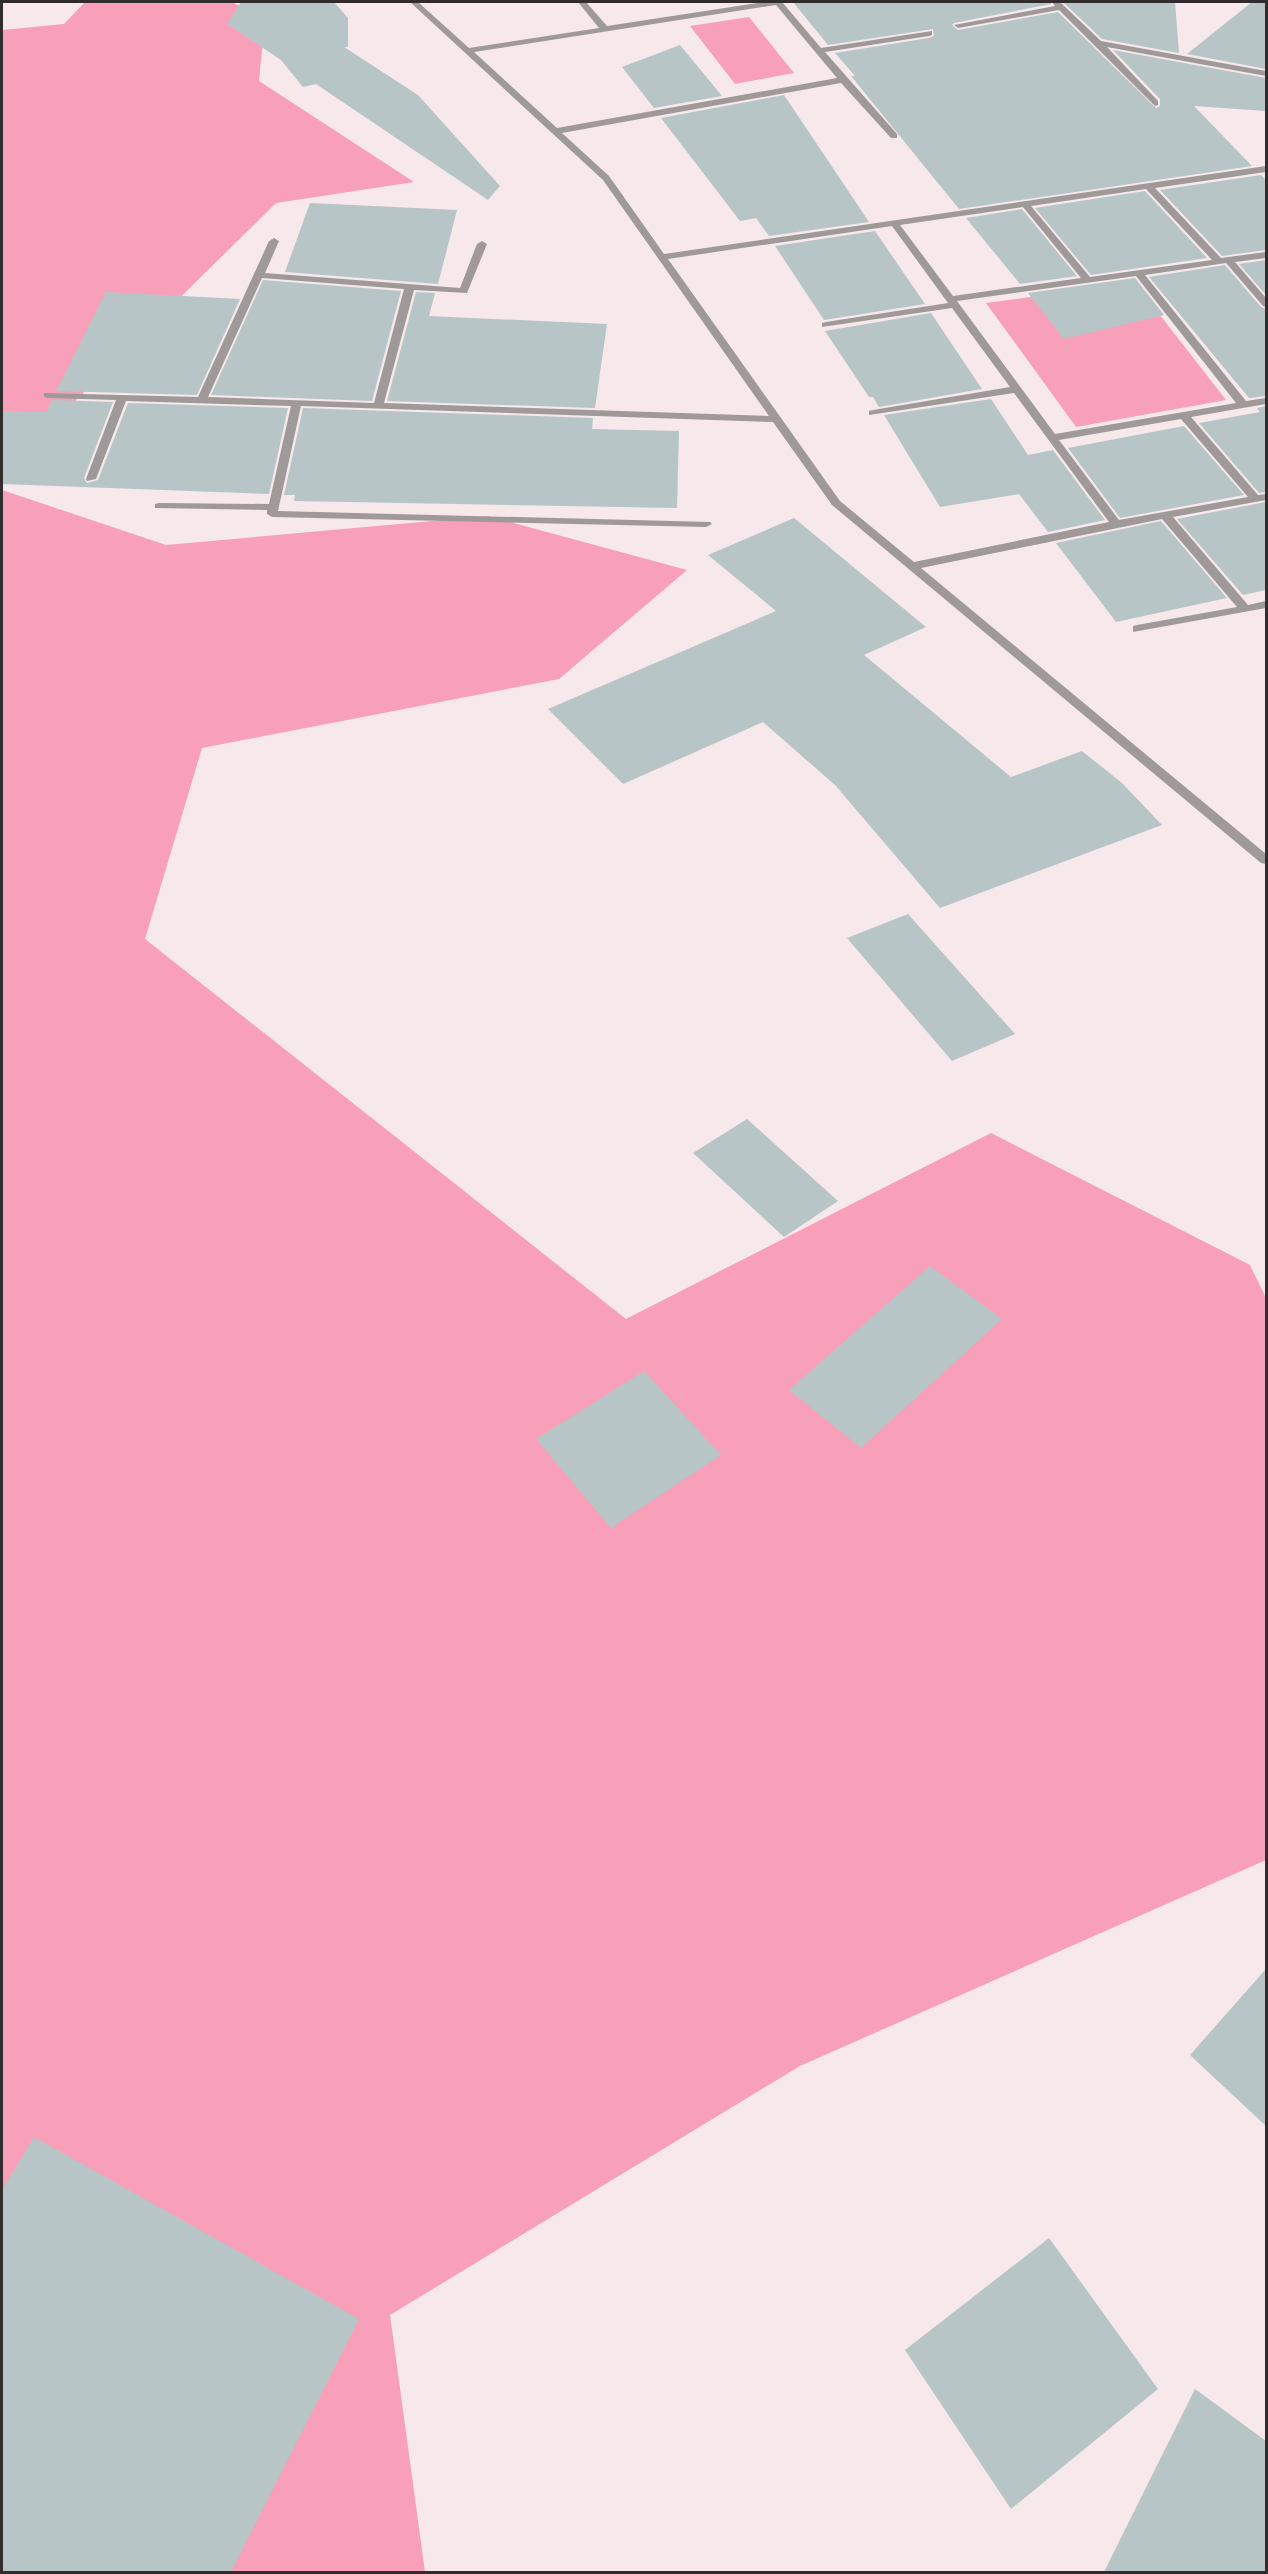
<svg xmlns="http://www.w3.org/2000/svg" width="1268" height="2574" font-family="'Nunito Sans',sans-serif">
<style>
.green{fill:#f8a0b9}
.building{fill:#b7c5c7}
.lines{fill:none;stroke-linecap:round;stroke-linejoin:round}
.minor{fill:#9f999a;fill-rule:evenodd}
</style>
<rect width="100%" height="100%" fill="#f6e8eb"/>
<g class="green">
<path d="M85,2H231L265,17L259,81L414,182L276,203L2,473V30L64,24Z"/>
<path d="M749,17L794,73L735,84L690,26Z"/>
<path d="M1135,283L1226,400L1076,427L986,303Z"/>
<path d="M2,490L166,545L488,516L687,570L559,679L202,748L145,939L626,1319L991,1133L1250,1265L1266,1298V1860L800,2066L390,2315L425,2572H2Z"/>
</g>
<g class="building">
<path d="M241,2H334L348,18V47H344L418,95L500,186L488,200L316,84L303,87L281,60L227,24Z"/>
<path d="M793,2H1050L1051,4L954,23L952,25L958,30L1058,12L1156,108L1160,106V99L1113,50L1266,78V111L1194,106L1252,166L959,209L851,76H855L835,53L929,38L934,36L933,29L828,45Z"/>
<path d="M1063,2H1175L1179,53L1102,39Z"/>
<path d="M1252,2H1266V69L1187,54Z"/>
<path d="M680,45L722,96L654,108L622,67Z"/>
<path d="M784,95L869,222L769,236L756,218L740,221L661,118Z"/>
<path d="M1261,175L1266,180V250L1222,256L1160,190Z"/>
<path d="M1145,191L1207,258L1091,275L1035,208Z"/>
<path d="M310,203L457,210L438,284L285,272Z"/>
<path d="M1022,209L1077,276L1020,284L966,218Z"/>
<path d="M875,231L925,304L824,320L775,246Z"/>
<path d="M1266,260V295L1239,264Z"/>
<path d="M1225,265L1261,307L1266,309V396L1249,398L1149,277Z"/>
<path d="M1135,278L1164,315L1064,339L1028,293Z"/>
<path d="M263,280L401,291L372,401L211,395Z"/>
<path d="M106,292L240,299L197,395L56,391Z"/>
<path d="M416,292L435,293L429,316L607,324L595,408L387,401Z"/>
<path d="M931,313L982,389L879,407L873,397H869L825,331Z"/>
<path d="M991,399L1028,455L1053,450L1105,520L1048,532L1019,494L940,507L884,415Z"/>
<path d="M52,400L113,402L84,478L87,483L98,480L128,403L288,408L269,494L2,484V411L46,412Z"/>
<path d="M1266,406V492L1259,493L1199,423L1260,412L1257,408Z"/>
<path d="M303,408L593,418L592,429L679,431L677,508L294,501L295,495H284Z"/>
<path d="M1184,426L1244,495L1120,518L1068,448Z"/>
<path d="M1266,502V590L1243,595L1177,519Z"/>
<path d="M794,518L926,627L864,655L1011,777L1082,751L1122,783L1162,825L940,908L835,785L763,722L623,784L548,709L776,611L708,555Z"/>
<path d="M1161,521L1227,598L1116,622L1056,543Z"/>
<path d="M908,914L1015,1034L952,1061L847,938Z"/>
<path d="M747,1119L838,1201L784,1237L693,1153Z"/>
<path d="M930,1266L1002,1319L861,1448L789,1390Z"/>
<path d="M644,1371L721,1455L611,1528L536,1439Z"/>
<path d="M1266,1969V2126L1190,2055Z"/>
<path d="M34,2137L359,2319L231,2572H2V2190Z"/>
<path d="M1049,2238L1158,2389L1011,2509L905,2350Z"/>
<path d="M1195,2389L1266,2441V2572H1104Z"/>
</g>
<g class="lines">
<g class="minor">
<path d="M410,2H418L469,48L599,28L578,2H586L607,26L764,2H782L821,48L932,31V35L929,36L825,52L897,134V138H891L841,83L562,133L609,176L664,254L1266,166V172L1155,188L1221,258L1266,252V258L1235,262L1266,298V307L1263,306L1226,263L1145,275L1246,401L1266,398V404L1191,417L1258,495L1266,494V500L1173,517L1248,605L1266,601V608L1133,632V626L1137,625L1237,607L1162,519L921,568L1266,854V864L1261,863L832,505L773,422L301,406L278,511L710,522L712,524L706,527L272,517L267,514V510L155,508V504L159,503L269,504L291,406L126,401L96,479L87,481L86,479L116,400L48,398L44,397V393L198,397L269,241L274,238L279,241L265,273L460,288L477,244L482,241L487,244L467,293L414,290L384,403L769,416L603,180ZM776,5L837,78L557,128L474,52ZM1146,189L1212,260L1090,277L1031,206ZM1023,207L1081,278L953,296L900,225ZM892,226L948,303L826,322L822,323V327L952,308L1010,387L873,410L869,411V415L1014,393L1109,522L914,562L840,501L668,259ZM1136,276L1236,403L1055,434L957,301ZM262,278L404,289L374,403L208,397ZM1181,419L1248,497L1119,520L1059,440Z"/>
<path d="M1052,2H1060L1101,41L1266,71V76L1107,47L1158,101V105L1155,106L1059,10L958,28L954,25L1055,6Z"/>
</g>
</g>
<rect width="1268" height="2574" fill="none" stroke="#322c2e" stroke-width="6"/>
</svg>
